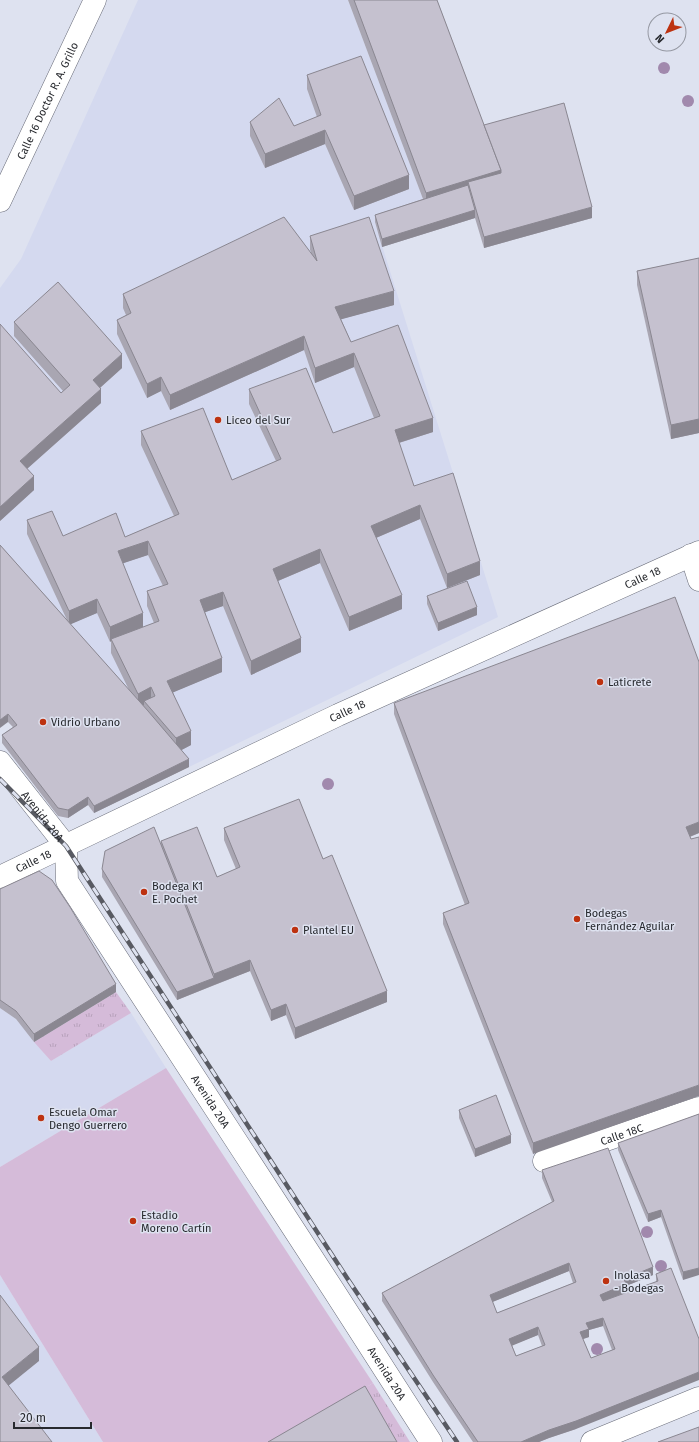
<svg xmlns="http://www.w3.org/2000/svg" width="699" height="1442" font-family="'Fira Sans',sans-serif">
<style>
.built{fill:#d4d9ef}
.grass{fill:url(#grass-tufts)}
.pitch{fill:#d5bbd9}
.lines{fill:none;stroke-linecap:round;stroke-linejoin:round}
.minor-casing{stroke:#696c79;stroke-width:23}
.minor{stroke:#fff;stroke-width:22}
.rail-casing{stroke:#585a62;stroke-width:4.5}
.rail{stroke:#dee2f0;stroke-width:3;stroke-dasharray:9;stroke-linecap:butt}
.tree{fill:#a189ad}
.wall{fill:#a9a6b2;fill-rule:evenodd}
.shaded-wall{fill:#8a8791}
.building{fill:#c5c1cf;stroke:#8a8791;fill-rule:evenodd}
.poi-dot{fill:#bd3210;stroke:#dee2f0;stroke-width:1.5}
.labels{text-anchor:middle;dominant-baseline:central;stroke-width:3;stroke-linejoin:round;paint-order:stroke}
.street-label{font-size:11px;fill:#27292e;stroke:#dee2f0}
.poi-label{font-size:11px;fill:#27292e;stroke:#dee2f0;text-anchor:start}
</style>
<defs>
<pattern id="grass-tufts" width="24" height="20" patternUnits="userSpaceOnUse"><rect width="24" height="20" fill="#d5bbd9"/><path d="M3 7l-1-3M5 7V3M7 7l1-3M15 17l-1-3M17 17v-4M19 17l1-3" fill="none" stroke="#b7a1bb"/></pattern>
</defs>
<rect width="100%" height="100%" fill="#dee2f0"/>
<g class="built">
<path d="M138,0H348L426,207L375,223L498,617L189,767L148,719L0,553V288L21,259Z"/>
<path d="M0,1008L16,1019L51,1061L131,1013L166,1068L0,1167Z"/>
<path d="M0,1275L103,1442H0Z"/>
</g>
<g class="grass">
<path d="M116,992L131,1013L51,1061L34,1042Z"/>
<path d="M373,1383L410,1442H279Z"/>
</g>
<path class="pitch" d="M166,1068L373,1383L279,1442H103L0,1275V1167Z"/>
<g class="lines">
<g class="minor-casing">
<g id="minor">
<path id="s1" d="M0,201L95,0"/>
<path d="M691,555L699,580"/>
<path id="s2" d="M0,762L66,846L67,881L334,1291L431,1442"/>
<path id="s3" d="M0,877L338,715L699,552"/>
<path id="s4" d="M544,1161L699,1108"/>
<path d="M592,1442L699,1398"/>
</g>
</g>
<use href="#minor" class="minor"/>
<g class="rail-casing">
<path id="rail" d="M0,779L66,846L349,1281L457,1442"/>
</g>
<use href="#rail" class="rail"/>
</g>
<g class="tree">
<circle cx="664" cy="68" r="6"/>
<circle cx="688" cy="101" r="6"/>
<circle cx="328" cy="784" r="6"/>
<circle cx="647" cy="1232" r="6"/>
<circle cx="661" cy="1266" r="6"/>
<circle cx="597" cy="1349" r="6"/>
</g>
<g class="wall">
<path d="M348,0H437L484,125L592,218L484,248L475,218L382,247L375,222V215L423,199Z"/>
<path d="M307,75L409,189L354,210L325,144L265,168L250,136V122L294,126L317,117L307,89Z"/>
<path d="M310,236L394,305L341,319L351,342L433,432L399,443L414,486L480,575L447,588L420,519L376,538L402,609L349,631L320,563L278,581L301,652L251,675L223,606L205,612L222,672L173,692L191,745L181,750L189,767L94,813L88,805L68,818L58,816L2,743V735L13,727L8,722L0,545L67,620L27,534V520L63,536L125,537L174,516L141,445V431L232,480L276,461L249,404V389L333,433L374,418L354,367L315,383L304,350L170,410L161,391L147,398L117,334V320L126,315L123,308V294L311,252L310,250ZM148,555L163,586L147,591V606L154,623L137,630L143,627L123,563ZM97,613L110,642L111,641V653L129,690L70,624Z"/>
<path d="M699,258V433L671,439L637,285V271Z"/>
<path d="M14,322L122,368L100,388L101,403L27,469L34,490L0,521L61,393L63,391L14,336Z"/>
<path d="M427,596L477,615L438,631L427,604Z"/>
<path d="M394,703L699,833L690,837L691,839L533,1154L443,924V913L465,905L394,714Z"/>
<path d="M224,828L323,859L387,1002L295,1039L286,1015L271,1021L250,971L177,1000L102,877V869L161,844V841L217,877L236,869L224,840Z"/>
<path d="M0,889L116,992L34,1042L16,1019L0,1008Z"/>
<path d="M459,1110L511,1143L475,1157L459,1118Z"/>
<path d="M699,1114L683,1280L661,1217L648,1222L618,1150V1143Z"/>
<path d="M542,1170L653,1275L626,1286V1292L616,1296L656,1282V1274L671,1268L576,1429L549,1438L539,1442H473L433,1382L382,1301V1293L552,1202L542,1178ZM569,1271L573,1283L497,1313L492,1302ZM603,1326L612,1350L591,1358L583,1339L589,1337V1330ZM538,1335L542,1346L516,1356L512,1345Z"/>
</g>
<g class="shaded-wall">
<path d="M325,130V144L265,168V154Z"/>
<path d="M501,170V184L468,182V193L426,207V193Z"/>
<path d="M409,175V189L354,210V196Z"/>
<path d="M592,207V218L484,248V237Z"/>
<path d="M475,210V218L382,247V239Z"/>
<path d="M394,291V305L335,321V307Z"/>
<path d="M304,336V350L170,410V395Z"/>
<path d="M354,353V367L315,383V368Z"/>
<path d="M122,354V368L93,394V380Z"/>
<path d="M161,377V391L147,398V384Z"/>
<path d="M101,389V403L20,475V461Z"/>
<path d="M433,418V432L395,444V430Z"/>
<path d="M699,419V433L671,439V425Z"/>
<path d="M34,476V490L0,521V507Z"/>
<path d="M420,505V519L371,540V526Z"/>
<path d="M148,541V555L118,565V551Z"/>
<path d="M320,549V563L273,583V569Z"/>
<path d="M480,561V575L447,588V574Z"/>
<path d="M223,592V606L200,614V600Z"/>
<path d="M402,595V609L349,631V617Z"/>
<path d="M97,599V613L69,625V611Z"/>
<path d="M477,607V615L438,631V623Z"/>
<path d="M143,613V627L112,641L111,639V641L110,642V627Z"/>
<path d="M301,638V652L251,675V661Z"/>
<path d="M222,658V672L167,695V681Z"/>
<path d="M151,687V701H144V705L138,709V694Z"/>
<path d="M8,714V722L0,728V720Z"/>
<path d="M191,731V745L176,753V738Z"/>
<path d="M189,759V767L94,813V806Z"/>
<path d="M88,797V805L68,818V810Z"/>
<path d="M699,822V833L686,838V827Z"/>
<path d="M250,960V971L214,985V974Z"/>
<path d="M214,978V985L177,1000V992Z"/>
<path d="M116,984V992L34,1042V1034Z"/>
<path d="M387,991V1002L295,1039V1028Z"/>
<path d="M286,1004V1015L271,1021V1010Z"/>
<path d="M699,1085V1096L533,1154V1143Z"/>
<path d="M511,1135V1143L475,1157V1149Z"/>
<path d="M661,1210V1217L648,1222V1214Z"/>
<path d="M569,1263V1271L490,1303V1295Z"/>
<path d="M653,1267V1275L626,1286V1292L600,1303V1295L624,1279Z"/>
<path d="M699,1268V1275L683,1280V1272Z"/>
<path d="M603,1318V1326L589,1330V1337L580,1340V1332L586,1323Z"/>
<path d="M538,1327V1335L509,1347V1339Z"/>
<path d="M39,1347V1361L2,1391V1377Z"/>
<path d="M699,1372V1380L576,1429L549,1438L539,1442H521L549,1430Z"/>
</g>
<g class="building">
<path d="M354,0H437L501,170L426,193Z"/>
<path d="M361,56L409,175L354,196L325,130L265,154L250,122L279,98L294,126L321,115L307,75Z"/>
<path d="M564,103L592,207L484,237L468,182L501,173V170L484,125Z"/>
<path d="M468,185L475,210L382,239L375,215Z"/>
<path d="M284,217L317,261L310,236L369,217L394,291L335,307L351,342L398,325L433,418L395,430L414,486L453,473L480,561L447,574L420,505L371,526L402,595L349,617L320,549L273,569L301,638L251,661L223,592L200,600L222,658L167,681L191,731L176,738L144,701L155,696L151,687L138,694L111,639L159,621L147,591L168,584L148,541L118,551L143,613L110,627L97,599L69,611L27,520L52,511L63,536L116,513L125,537L179,514L141,431L203,408L232,480L281,459L249,389L306,368L333,433L380,416L354,353L315,368L304,336L170,395L161,377L147,384L117,320L131,313L123,294Z"/>
<path d="M699,258V419L671,425L637,271Z"/>
<path d="M58,282L122,354L93,380L101,389L20,461L34,476L0,507V324L61,393L70,385L14,322Z"/>
<path d="M0,545L148,711L189,759L94,806L88,797L68,810L58,808L2,735L17,725L8,714L0,720Z"/>
<path d="M467,581L477,607L438,623L427,596Z"/>
<path d="M675,597L699,662V822L686,827L691,839L699,837V1085L533,1143L443,913L469,903L394,703Z"/>
<path d="M299,799L323,859L332,855L387,991L295,1028L286,1004L271,1010L250,960L214,974L161,841L197,827L217,877L240,867L224,828Z"/>
<path d="M154,827L214,978L177,992L102,869L105,851Z"/>
<path d="M39,871L52,880L70,907L116,984L34,1034L16,1011L0,1000V889Z"/>
<path d="M496,1095L511,1135L475,1149L459,1110Z"/>
<path d="M699,1114V1268L683,1272L661,1210L648,1214L618,1143Z"/>
<path d="M608,1148L653,1267L624,1279L626,1284L600,1295L603,1301L658,1281L656,1274L671,1268L699,1339V1372L576,1421L549,1430L521,1442H478L433,1375L382,1293L554,1201L542,1170ZM569,1263L576,1282L497,1313L490,1295ZM603,1318L615,1349L591,1358L580,1332L589,1329L586,1323ZM538,1327L545,1345L516,1356L509,1339Z"/>
<path d="M0,1295L39,1347L2,1377L52,1442H0Z"/>
<path d="M365,1386L397,1442H268Z"/>
<path d="M699,1427V1442H658Z"/>
</g>
<g class="poi-dot">
<circle cx="218" cy="420" r="4"/>
<circle cx="600" cy="682" r="4"/>
<circle cx="43" cy="722" r="4"/>
<circle cx="144" cy="892" r="4"/>
<circle cx="577" cy="919" r="4"/>
<circle cx="295" cy="930" r="4"/>
<circle cx="41" cy="1118" r="4"/>
<circle cx="133" cy="1221" r="4"/>
<circle cx="606" cy="1281" r="4"/>
</g>
<g class="labels">
<g class="street-label">
<text stroke="none"><textPath href="#s1" startOffset="111">Calle 16 Doctor R. A. Grillo</textPath></text>
<text stroke="none"><textPath href="#s3" startOffset="709">Calle 18</textPath></text>
<text stroke="none"><textPath href="#s3" startOffset="385">Calle 18</textPath></text>
<text stroke="none"><textPath href="#s2" startOffset="69">Avenida 20A</textPath></text>
<text stroke="none"><textPath href="#s3" startOffset="37">Calle 18</textPath></text>
<text stroke="none"><textPath href="#s2" startOffset="405">Avenida 20A</textPath></text>
<text stroke="none"><textPath href="#s4" startOffset="82">Calle 18C</textPath></text>
<text stroke="none"><textPath href="#s2" startOffset="729">Avenida 20A</textPath></text>
</g>
<g class="poi-label">
<text x="226" y="420">Liceo del Sur</text>
<text x="608" y="682">Laticrete</text>
<text x="51" y="722">Vidrio Urbano</text>
<text x="152" y="886">Bodega K1<tspan x="152" dy="13">E. Pochet</tspan></text>
<text x="585" y="913">Bodegas<tspan x="585" dy="13">Fernández Aguilar</tspan></text>
<text x="303" y="930">Plantel EU</text>
<text x="49" y="1112">Escuela Omar<tspan x="49" dy="13">Dengo Guerrero</tspan></text>
<text x="141" y="1215">Estadio<tspan x="141" dy="13">Moreno Cartín</tspan></text>
<text x="614" y="1275">Inolasa<tspan x="614" dy="13">- Bodegas</tspan></text>
</g>
</g>
<g transform="translate(667 32) rotate(227)"><circle r="19" fill="#dee2f0" stroke="#9598a2"/>
<path d="M0-3L7 15L0 10L-7 15Z" fill="#bd3210"/>
<text y="-6" font-size="11" font-weight="bold" text-anchor="middle" fill="#27292e">N</text>
</g>
<path d="M14 1422v6h77v-6" fill="none" stroke="#27292e" stroke-width="2"/>
<text x="20" y="1422" font-size="12" fill="#27292e" stroke="#dee2f0" stroke-width="3" paint-order="stroke">20 m</text>
</svg>
